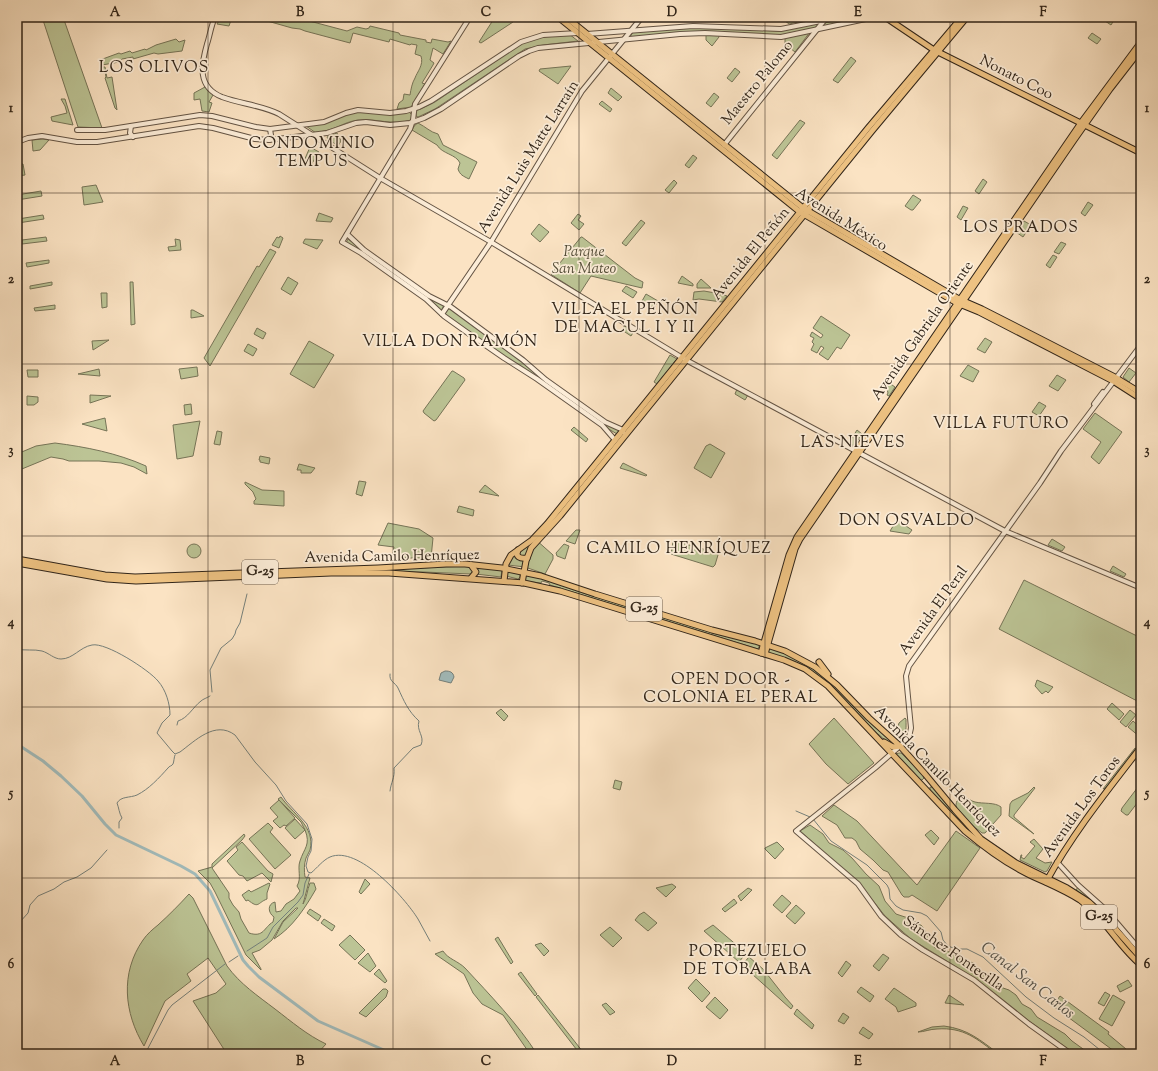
<svg xmlns="http://www.w3.org/2000/svg" width="1158" height="1071" font-family="'Sorts Mill Goudy',serif">
<style>
.green{fill:#bcc495;stroke:#767457}
.water{fill:#a2bcbc;stroke:#75807b}
.lines{fill:none;stroke-linecap:round;stroke-linejoin:round}
.stream{stroke:#75807b;stroke-width:1}
.canal{stroke:#a2bcbc;stroke-width:3}
.minor-casing{stroke:#645444;stroke-width:6}
.major-casing{stroke:#312519;stroke-width:7}
.minor{stroke:#fcedd8;stroke-width:4}
.major{stroke:#eec282;stroke-width:5}
.grid{fill:none;stroke:#312519;stroke-width:1;stroke-opacity:0.55}
.labels{text-anchor:middle;dominant-baseline:central;stroke-width:3.5;stroke-linejoin:round;paint-order:stroke}
.shield{fill:#fcedd8;stroke:#6e6152;stroke-width:1}
.shield-label{font-size:14px;font-weight:bold;fill:#312519}
.street-label{font-size:15px;fill:#312519;stroke:#fcedd8}
.park-label{font-size:15px;font-style:italic;fill:#544d38;stroke:#fcedd8}
.neighbourhood-label{font-size:16px;letter-spacing:1px;fill:#312519;stroke:#fcedd8}
.water-label{font-size:16px;font-style:italic;fill:#53524a;stroke:#fcedd8}
.neatline{fill:none;stroke:#312519;stroke-width:1.5}
.grid-label{font-size:13px;text-anchor:middle;font-weight:bold;fill:#312519}
</style>
<rect width="100%" height="100%" fill="#fbe3c3"/>
<filter id="stains"><feTurbulence type="fractalNoise" baseFrequency=".005" numOctaves="4"/><feColorMatrix values="0 0 0 0 .2 0 0 0 0 .09 0 0 0 0 .02 0 0 0 .5 -.17"/></filter>
<radialGradient id="worn" r=".72"><stop offset=".6" stop-color="#630" stop-opacity="0"/><stop offset="1" stop-color="#630" stop-opacity=".3"/></radialGradient>
<g class="green">
<path d="M42,17H63L102,128L78,127Z"/>
<path d="M221,17H232L229,26L217,24Z"/>
<path d="M253,17L298,18L347,31L357,27L366,29L369,28L370,26L399,33L400,35L426,40V42L431,43L432,39L448,42L451,41L443,54L433,48L430,60L434,63L433,65L422,83L425,84L411,107L397,109L399,103L403,100L404,94L410,95C411,89 412,83 415,78C417,72 424,65 421,56L415,54L417,45L411,44L410,45L390,39L389,42L353,33L350,43L305,31L300,29L292,28Z"/>
<path d="M495,17H500L502,19L504,17H508L513,22L481,43L479,42Z"/>
<path d="M780,17H822L789,24Z"/>
<path d="M849,17H867L785,35L680,33L630,37L633,32L698,27L778,31Z"/>
<path d="M1104,17H1116L1111,25L1102,19Z"/>
<path d="M810,32L795,52L785,44V38Z"/>
<path d="M1092,33L1101,39L1097,44L1088,38Z"/>
<path d="M569,34L578,41L543,45L525,49L435,109L418,117L416,116V111L435,102L524,42L536,38Z"/>
<path d="M706,35H719V37L712,46L706,40Z"/>
<path d="M176,39L179,42L185,40L182,51L158,54L154,53L133,59V57L122,59L119,62L102,65L100,60L119,53L121,54L130,51L132,53L145,49L146,50L156,45Z"/>
<path d="M851,57L856,61L838,83L833,80Z"/>
<path d="M571,66L558,84L539,71L540,69Z"/>
<path d="M101,67H105L107,78L112,77L117,110L115,108L105,78L106,77L105,72L103,73Z"/>
<path d="M735,68L740,72L732,82L727,78Z"/>
<path d="M205,87L213,95L209,102L212,103L209,112L202,111L200,99L194,100V93Z"/>
<path d="M611,88L622,97L618,101L608,93Z"/>
<path d="M714,93L719,97L711,107L706,103Z"/>
<path d="M61,99H65L73,125L52,121L51,117L67,113L65,106Z"/>
<path d="M602,101L612,109L610,112L599,104Z"/>
<path d="M357,112H409L412,115L411,120C393,126 376,118 358,120C350,121 344,124 337,127C331,130 323,131 316,133L306,126Z"/>
<path d="M800,120L805,123L777,159L772,155Z"/>
<path d="M418,123C426,127 430,132 438,134L443,145L477,162L469,179C463,176 460,175 458,169L460,163C456,154 442,154 437,145L412,130L415,125Z"/>
<path d="M337,133L341,141L338,146L327,138L328,136Z"/>
<path d="M43,139L49,140L40,150L33,151L32,140Z"/>
<path d="M310,147L319,152L311,165L304,161Z"/>
<path d="M693,155L697,158L689,168L685,165Z"/>
<path d="M19,164H23L25,175L17,176V166Z"/>
<path d="M983,179L987,182L979,194L975,191Z"/>
<path d="M674,180L677,183L669,193L665,190Z"/>
<path d="M96,185L103,202L84,205L82,187Z"/>
<path d="M41,191L42,196L17,200V195Z"/>
<path d="M913,195L921,200L913,210H911L905,206Z"/>
<path d="M1088,202L1093,205L1085,216L1081,213Z"/>
<path d="M963,206L968,208L961,220L957,217Z"/>
<path d="M319,213L333,218L331,222L316,221Z"/>
<path d="M578,214L581,216L578,220L584,224L579,230L571,223Z"/>
<path d="M43,215L44,219L18,223V219Z"/>
<path d="M641,220L645,223L626,246L622,243Z"/>
<path d="M1024,221L1031,225L1023,237L1016,232Z"/>
<path d="M539,224L549,232L540,242L531,234Z"/>
<path d="M280,236L283,238L279,248L272,245L277,237L279,238Z"/>
<path d="M46,237L47,241L22,244V240Z"/>
<path d="M581,237H582L635,278L643,282L642,288L591,276L580,293L552,275L551,274Z"/>
<path d="M175,239L180,240L181,250L169,251L168,247L176,246Z"/>
<path d="M305,239L323,240L317,249L303,243Z"/>
<path d="M348,239L430,299L444,305L441,311L430,300L358,249L346,243Z"/>
<path d="M1061,242L1066,244L1059,254L1054,252Z"/>
<path d="M270,249L276,252L210,366L204,358L257,266L259,267Z"/>
<path d="M1053,255L1057,257L1050,268L1046,265Z"/>
<path d="M49,260V263L27,267L26,263Z"/>
<path d="M682,276L693,284V286L678,283Z"/>
<path d="M288,277L298,283L291,295L281,289Z"/>
<path d="M701,279L711,288H697V284Z"/>
<path d="M52,282V285L30,289V286Z"/>
<path d="M130,282H133L135,324L131,325Z"/>
<path d="M626,286L637,292L633,298L622,291Z"/>
<path d="M704,291L721,294L727,296L722,302L699,299L693,300L694,292Z"/>
<path d="M101,293H107V307L102,308Z"/>
<path d="M646,294L658,301L654,308L642,301Z"/>
<path d="M55,305V309L35,311L34,308Z"/>
<path d="M449,308L524,362L537,373V375L535,376L520,368L446,315L445,314Z"/>
<path d="M191,310H193L204,316L191,318Z"/>
<path d="M821,316L850,335L841,349L837,347L828,360L819,354L824,348L821,346L817,353L811,350L814,344L812,342L814,338L810,336L812,332L821,338L823,335L813,328Z"/>
<path d="M625,325L634,331L631,336L622,330Z"/>
<path d="M257,328L266,333L263,339L254,334Z"/>
<path d="M985,338L992,342L985,353L977,349Z"/>
<path d="M109,340L93,350L92,341Z"/>
<path d="M309,341L334,355L314,388L290,374Z"/>
<path d="M248,344L257,349L253,356L244,351Z"/>
<path d="M670,355L677,359L657,384L654,382Z"/>
<path d="M968,365L979,371L973,382L960,376Z"/>
<path d="M197,367L198,376L181,379L179,369Z"/>
<path d="M1129,368L1136,373L1129,382L1123,377Z"/>
<path d="M99,369L100,376L78,374Z"/>
<path d="M27,370H38V377H28Z"/>
<path d="M452,371H453L464,378L465,380L436,420L434,421L424,413L423,411Z"/>
<path d="M1057,375L1066,380L1058,391L1049,386Z"/>
<path d="M541,378L542,379L620,430L617,434L607,428L602,423Z"/>
<path d="M885,380L895,387L889,396L887,395L888,393Z"/>
<path d="M737,389L748,395L745,400L735,394Z"/>
<path d="M90,395L111,396L90,403Z"/>
<path d="M27,396L38,397V402L34,405H27Z"/>
<path d="M1039,402L1046,406L1039,416L1032,412Z"/>
<path d="M191,404L192,414L185,415L184,405Z"/>
<path d="M1095,413L1122,432L1099,464L1091,457L1101,442L1083,429Z"/>
<path d="M105,418L107,431L82,424Z"/>
<path d="M200,421L193,456L177,459L173,425Z"/>
<path d="M574,427L588,439L586,442L571,430Z"/>
<path d="M857,430L862,434L854,446L849,443Z"/>
<path d="M217,431L222,432L220,445L214,444Z"/>
<path d="M55,443C86,447 117,453 146,466L147,474L134,467L121,463L99,461H69L63,459L51,457L17,471V454L36,446Z"/>
<path d="M710,444L725,453L711,478L694,468L706,446Z"/>
<path d="M260,456L270,458L269,464L260,462V460H259Z"/>
<path d="M623,463L647,475L646,476L620,468Z"/>
<path d="M299,464L315,468L311,473H301V470H297Z"/>
<path d="M359,481L366,482L362,496L356,494Z"/>
<path d="M245,482L262,490L284,491V506L254,504V501L256,499L253,492L245,484Z"/>
<path d="M485,485L499,496L479,492Z"/>
<path d="M459,506L474,510L473,516L457,512Z"/>
<path d="M897,520L912,530L909,534L890,531Z"/>
<path d="M388,523L419,529L433,538L431,558H392L394,547L378,545Z"/>
<path d="M576,530H580L575,544L566,541Z"/>
<path d="M535,539L553,555V559L545,574L525,567L508,565L511,558Z"/>
<path d="M1052,539L1065,547L1062,551L1048,545Z"/>
<path d="M675,541L717,553L718,555L715,565L713,567L671,554L673,542Z"/>
<circle cx="194" cy="551" r="7"/>
<path d="M564,544L569,546L565,559L557,556L556,553Z"/>
<path d="M468,566L472,570L473,572L471,574L424,572L345,571Z"/>
<path d="M474,566L502,569L501,577L476,574Z"/>
<path d="M1113,566L1126,574L1124,577L1110,571Z"/>
<path d="M505,571L520,573V577L518,579L506,576Z"/>
<path d="M525,573L760,644L758,649L550,585L549,583L542,581L541,583L524,581Z"/>
<path d="M1024,580L1141,638V703L999,629Z"/>
<path d="M769,647C782,652 796,657 808,665C840,686 867,716 894,743L893,745C885,742 880,734 872,730L814,673L767,653Z"/>
<path d="M1037,680L1053,687L1048,693L1046,691L1042,694L1035,686Z"/>
<path d="M1112,703L1124,714L1119,720L1107,709Z"/>
<path d="M501,709L508,716L504,721L496,713Z"/>
<path d="M1130,710L1136,715L1126,727L1120,722Z"/>
<path d="M834,718L874,763L848,784L826,764L809,744Z"/>
<path d="M905,718L906,719C906,728 907,733 901,739L896,734L899,723Z"/>
<path d="M1133,721L1141,728V736L1140,737L1128,727Z"/>
<path d="M1135,748L1137,749L1108,787L1103,789Z"/>
<path d="M899,753H901L924,776V778L922,780H919L897,755L896,754Z"/>
<path d="M615,780L622,782L620,790L613,788Z"/>
<path d="M930,787L935,788L959,819L971,833V835L930,790Z"/>
<path d="M1034,787L1035,788L1014,815V817L1034,834L1009,816L1010,804L1012,801L1028,793Z"/>
<path d="M1138,787L1141,788V798L1128,815H1126L1121,811L1122,808Z"/>
<path d="M963,796C967,798 971,801 975,802C983,804 995,802 1001,807V815L985,833H982C976,828 958,815 956,807C956,805 956,803 957,801Z"/>
<path d="M281,797C292,813 316,827 310,850C309,853 307,855 306,858C304,864 304,871 305,877L310,878L303,904C307,898 307,890 310,883H314L316,889C305,908 293,927 274,939L283,922L298,908H296L283,921L272,940L260,950L252,953L261,969V970L246,955L215,892L210,883L198,871L212,867V864L244,834L245,836L242,840L212,868L229,893V898L233,905L239,912L241,919L249,933C264,938 264,927 273,922L274,917C268,913 267,904 275,902L276,912L281,911L286,904L294,899L300,891L297,886C302,878 297,869 300,861C304,848 311,845 305,830L295,839L285,828L295,819L305,830L301,822L278,799Z"/>
<path d="M279,800L295,818L286,826L284,825L280,828L273,821L278,817L270,808Z"/>
<path d="M834,805L857,821L917,885L956,831L980,848L937,911L912,895L909,897H904L902,895L888,872L883,870L873,860L860,849L856,841L852,838H845L837,825L822,816Z"/>
<path d="M268,823L273,828L270,832L291,855L275,869L249,839Z"/>
<path d="M810,825L823,834L829,843L843,850L852,858L866,874L879,886L885,901L896,914L911,919L922,926L935,948L947,951L975,964L980,972L995,980L1000,987L1009,990L1016,995L1022,1004L1031,1009L1037,1017L1065,1034L1072,1041L1090,1054H1075L1029,1021L976,980L950,963L911,939L885,916L860,884L800,831Z"/>
<path d="M931,830L939,838L934,845L925,835Z"/>
<path d="M1034,839L1043,849L1036,858L1045,863L1052,862L1047,871L1045,872L1020,860L1021,855H1022L1021,857L1024,859L1035,846L1030,842Z"/>
<path d="M242,842L268,871L273,874L271,882L262,873L247,881L243,876L239,875L227,861L238,850L236,847Z"/>
<path d="M777,842L784,849L775,859L765,849V848Z"/>
<path d="M365,879L370,884L361,894L359,892Z"/>
<path d="M269,883L270,884L267,893V899C257,903 259,909 248,900L246,901L242,895L249,890L251,892Z"/>
<path d="M672,884L676,887L666,897L656,888Z"/>
<path d="M1078,887L1103,908L1128,937L1125,939L1100,908L1076,890Z"/>
<path d="M748,888L752,890L741,901L738,896Z"/>
<path d="M189,894L193,898L227,966C240,984 258,996 275,1009C292,1022 307,1035 326,1044L317,1054H227L193,1001L216,993L226,984L208,958L187,974L191,981L165,1001L144,1046C124,1013 120,973 143,940C147,934 153,929 158,925C169,915 179,905 189,894Z"/>
<path d="M782,895L791,903L782,913L773,905Z"/>
<path d="M734,899L737,903L725,912L722,909Z"/>
<path d="M796,905L805,913L795,924L786,916Z"/>
<path d="M310,909L321,916L318,921L307,913Z"/>
<path d="M644,912L657,923L648,931L635,920L639,915Z"/>
<path d="M324,919L335,926L332,931L321,923Z"/>
<path d="M713,925L746,953L739,962L704,931Z"/>
<path d="M610,927L622,938L613,947L600,935Z"/>
<path d="M350,935L365,950L355,960L339,945Z"/>
<path d="M498,937L513,962L511,964L495,939Z"/>
<path d="M541,943L549,951L544,956L535,945Z"/>
<path d="M443,951C448,959 458,961 465,968C490,995 517,1023 537,1054H530L503,1015L482,1004L473,993L464,974L435,954Z"/>
<path d="M368,953L376,966L370,972L358,963Z"/>
<path d="M883,954L889,958L879,971L873,966Z"/>
<path d="M749,957L763,969L785,997L793,1006L791,1009L742,965Z"/>
<path d="M846,961L851,965L842,977L838,973Z"/>
<path d="M379,969L387,981L385,983L374,974Z"/>
<path d="M521,972L537,994L535,996L518,974Z"/>
<path d="M696,979L710,993L702,1002L688,988Z"/>
<path d="M1128,980L1132,986L1120,992L1117,986Z"/>
<path d="M861,987L874,996L870,1002L857,992Z"/>
<path d="M894,988L916,1003V1006L898,1012L896,1007L885,999Z"/>
<path d="M383,989H386L388,991L386,997L366,1017L359,1013Z"/>
<path d="M1105,992L1110,995L1104,1006L1098,1003Z"/>
<path d="M538,995L583,1052L580,1054L536,997Z"/>
<path d="M949,995L964,1005L945,1003Z"/>
<path d="M1113,995L1125,1002L1112,1026L1099,1019Z"/>
<path d="M1060,996L1109,1032L1108,1034L1132,1054H1118L1053,1006Z"/>
<path d="M715,997L728,1010L720,1019L706,1007Z"/>
<path d="M606,1003L615,1012L610,1015L602,1005Z"/>
<path d="M797,1009L814,1025L812,1029L794,1014Z"/>
<path d="M843,1013L849,1017L844,1024L838,1021Z"/>
<path d="M944,1026C968,1029 980,1040 999,1054H997C977,1039 964,1027 937,1029C930,1029 924,1032 918,1032L932,1027Z"/>
<path d="M863,1027L873,1034L869,1039L859,1033Z"/>
</g>
<path class="water" d="M445,671C450,671 453,672 454,677L451,683L439,680L441,673Z"/>
<g class="lines">
<g class="stream">
<path d="M17,649C25,651 34,649 42,651C49,653 54,659 61,659C73,659 80,647 92,645C106,642 149,670 158,681C166,690 170,704 170,715L162,723L157,733L172,751L175,754L180,752C195,741 215,720 235,735L255,762L276,785L286,801L307,824L312,839L311,851L308,857L306,866L308,872L311,873C317,868 323,860 330,857C358,845 405,898 418,919C422,926 426,934 430,941"/>
<path d="M212,692L210,670L221,648L232,639L235,634L236,630L240,623L247,594"/>
<path d="M177,725L178,721C188,718 193,707 201,701C203,699 207,698 210,696"/>
<path d="M390,791C391,782 395,778 394,768L413,748L421,745C425,736 416,731 419,721C408,711 404,701 398,688C395,682 389,682 390,674"/>
<path d="M796,811L810,817"/>
<path d="M813,819L831,841L867,865L887,885L889,889L890,899L896,906L903,910L921,913L927,916L941,932L943,940L948,946L956,949H967L983,957L1026,997L1054,1018L1084,1037L1105,1054"/>
<path d="M119,828V822L122,818C119,813 119,808 117,803C121,796 130,798 137,795C149,789 159,778 168,768C169,766 172,766 173,764C174,762 174,757 175,755"/>
<path d="M17,928L19,923L28,913L30,905L38,896L54,889L64,882L77,877L91,868L107,850"/>
<path d="M247,951L267,938L273,927L298,902L303,895L305,883L309,874"/>
<path d="M229,962L238,956"/>
<path d="M146,1052L168,1010L172,1005L225,964"/>
</g>
<path class="canal" d="M17,744L43,761L61,776L82,796L105,824L116,835L181,866L195,874L210,891L243,960L248,966L259,977L318,1021L393,1054"/>
<g class="minor-casing">
<g id="minor">
<path d="M215,17C211,26 210,35 207,44C201,65 197,87 222,97C241,104 261,105 279,114L380,178L491,242L686,360L1005,531L1141,588"/>
<path d="M470,17L415,104L413,120L410,129L342,242L361,253L426,299L444,316L465,331L504,358L537,379L602,425L615,440"/>
<path d="M587,34L693,26L781,29L841,17"/>
<path d="M131,126L130,133L133,137"/>
<path d="M77,130H105L200,115L212,116L256,127L270,129L324,122L346,113L358,110L390,113L406,111L419,107L431,101L521,42L543,35L578,33"/>
<path d="M269,140L271,135L270,129"/>
<path d="M17,142L28,138L42,136L77,142H97L199,126L213,128L255,139L269,140L327,133L356,123L366,122L390,125L410,123L424,118L441,109L519,56L529,51L538,48L680,34L705,33L781,37L875,17"/>
<path d="M724,145L827,17"/>
<path d="M347,234L364,250L429,296L451,307L523,360L546,380L605,422L623,430V432"/>
<path d="M442,314L491,242L582,91L642,17"/>
<path d="M1094,404L1103,392"/>
<path d="M1057,862L1078,885L1105,909L1141,951"/>
<path d="M1071,1054L1029,1024L974,980L923,950L901,935L881,916L858,884L796,831L875,768L900,746L909,737L911,728L906,676L909,666L1040,483L1061,451L1141,345"/>
</g>
</g>
<g class="major-casing">
<g id="major">
<path d="M558,17L800,212L957,303L979,312L1113,381L1141,399"/>
<path d="M566,17L803,208L959,299L982,309L1113,376L1141,393"/>
<path d="M885,17L934,50L1141,153"/>
<path d="M518,550C515,557 520,559 527,558"/>
<path d="M17,559L105,575L135,577L378,568L446,564H465L502,568L541,576L595,594L712,630L755,641L785,651L815,667L837,685L869,718L900,746L925,774L955,810L981,839L1016,863L1067,888L1089,902L1105,917L1141,958"/>
<path d="M17,563L107,579L136,581L331,573H389L524,583L560,591L784,660L805,669L828,686L965,831C984,847 1004,862 1026,873C1044,882 1063,889 1080,900C1105,918 1118,946 1141,965"/>
<path d="M471,578L476,572L471,565"/>
<path d="M504,581L506,564L511,555L532,540L547,524L868,128L962,17"/>
<path d="M522,583L526,561L531,548L560,516L872,131L967,17"/>
<path d="M761,653L789,555L797,537L1083,120L1141,42"/>
<path d="M765,654L795,549L800,539L1074,140L1110,89L1141,49"/>
<path d="M819,662L828,674"/>
<path d="M884,742L893,747L900,746"/>
<path d="M1046,882C1073,833 1107,791 1141,747"/>
</g>
</g>
<use href="#minor" class="minor"/>
<use href="#major" class="major"/>
</g>
<path class="grid" d="M208,17V1054M393,17V1054M579,17V1054M765,17V1054M950,17V1054M17,193H1141M17,364H1141M17,536H1141M17,707H1141M17,878H1141"/>
<g class="labels">
<g class="shield">
<rect x="242" y="560" width="36" height="24" rx="3"/>
<rect x="626" y="597" width="36" height="24" rx="3"/>
<rect x="1081" y="905" width="36" height="24" rx="3"/>
</g>
<g class="shield-label">
<text x="260" y="572">G-25</text>
<text x="644" y="609">G-25</text>
<text x="1099" y="917">G-25</text>
</g>
<g class="street-label">
<text transform="translate(1016 78) rotate(27)">Nonato Coo</text>
<text transform="translate(758 83) rotate(-51)">Maestro Palomo</text>
<text transform="translate(529 157) rotate(-58)">Avenida Luis Matte Larraín</text>
<text transform="translate(841 220) rotate(32)">Avenida México</text>
<text transform="translate(751 254) rotate(-51)">Avenida El Peñón</text>
<text transform="translate(923 331) rotate(-55)">Avenida Gabriela Oriente</text>
<text transform="translate(392 557) rotate(-1)">Avenida Camilo Henríquez</text>
<text transform="translate(934 611) rotate(-54)">Avenida El Peral</text>
<text transform="translate(937 772) rotate(46)">Avenida Camilo Henríquez</text>
<text transform="translate(1082 807) rotate(-54)">Avenida Los Toros</text>
<text transform="translate(953 954) rotate(35)">Sánchez Fontecilla</text>
</g>
<g class="park-label">
<text x="584" y="252">Parque<tspan x="584" dy="17">San Mateo</tspan></text>
</g>
<g class="neighbourhood-label">
<text x="154" y="68">LOS OLIVOS</text>
<text x="312" y="144">CONDOMINIO<tspan x="312" dy="18">TEMPUS</tspan></text>
<text x="1021" y="228">LOS PRADOS</text>
<text x="625" y="310">VILLA EL PEÑÓN<tspan x="625" dy="18">DE MACUL I Y II</tspan></text>
<text x="450" y="342">VILLA DON RAMÓN</text>
<text x="1001" y="424">VILLA FUTURO</text>
<text x="853" y="443">LAS NIEVES</text>
<text x="907" y="521">DON OSVALDO</text>
<text x="679" y="549">CAMILO HENRÍQUEZ</text>
<text x="731" y="680">OPEN DOOR -<tspan x="731" dy="18">COLONIA EL PERAL</tspan></text>
<text x="748" y="952">PORTEZUELO<tspan x="748" dy="18">DE TOBALABA</tspan></text>
</g>
<g class="water-label">
<text transform="translate(1027 981) rotate(38)">Canal San Carlos</text>
</g>
</g>
<rect width="1158" height="1071" fill="none" stroke="#fbe3c3" stroke-width="44"/>
<rect x="22" y="22" width="1114" height="1027" class="neatline"/>
<g class="grid-label">
<text x="115" y="16">A</text>
<text x="300" y="16">B</text>
<text x="486" y="16">C</text>
<text x="672" y="16">D</text>
<text x="858" y="16">E</text>
<text x="1043" y="16">F</text>
<text x="11" y="112">1</text>
<text x="1147" y="112">1</text>
<text x="11" y="283">2</text>
<text x="1147" y="283">2</text>
<text x="11" y="454">3</text>
<text x="1147" y="454">3</text>
<text x="11" y="626">4</text>
<text x="1147" y="626">4</text>
<text x="11" y="797">5</text>
<text x="1147" y="797">5</text>
<text x="11" y="968">6</text>
<text x="1147" y="968">6</text>
<text x="115" y="1065">A</text>
<text x="300" y="1065">B</text>
<text x="486" y="1065">C</text>
<text x="672" y="1065">D</text>
<text x="858" y="1065">E</text>
<text x="1043" y="1065">F</text>
</g>
<rect width="100%" height="100%" filter="url(#stains)"/>
<rect width="100%" height="100%" fill="url(#worn)"/>
</svg>
